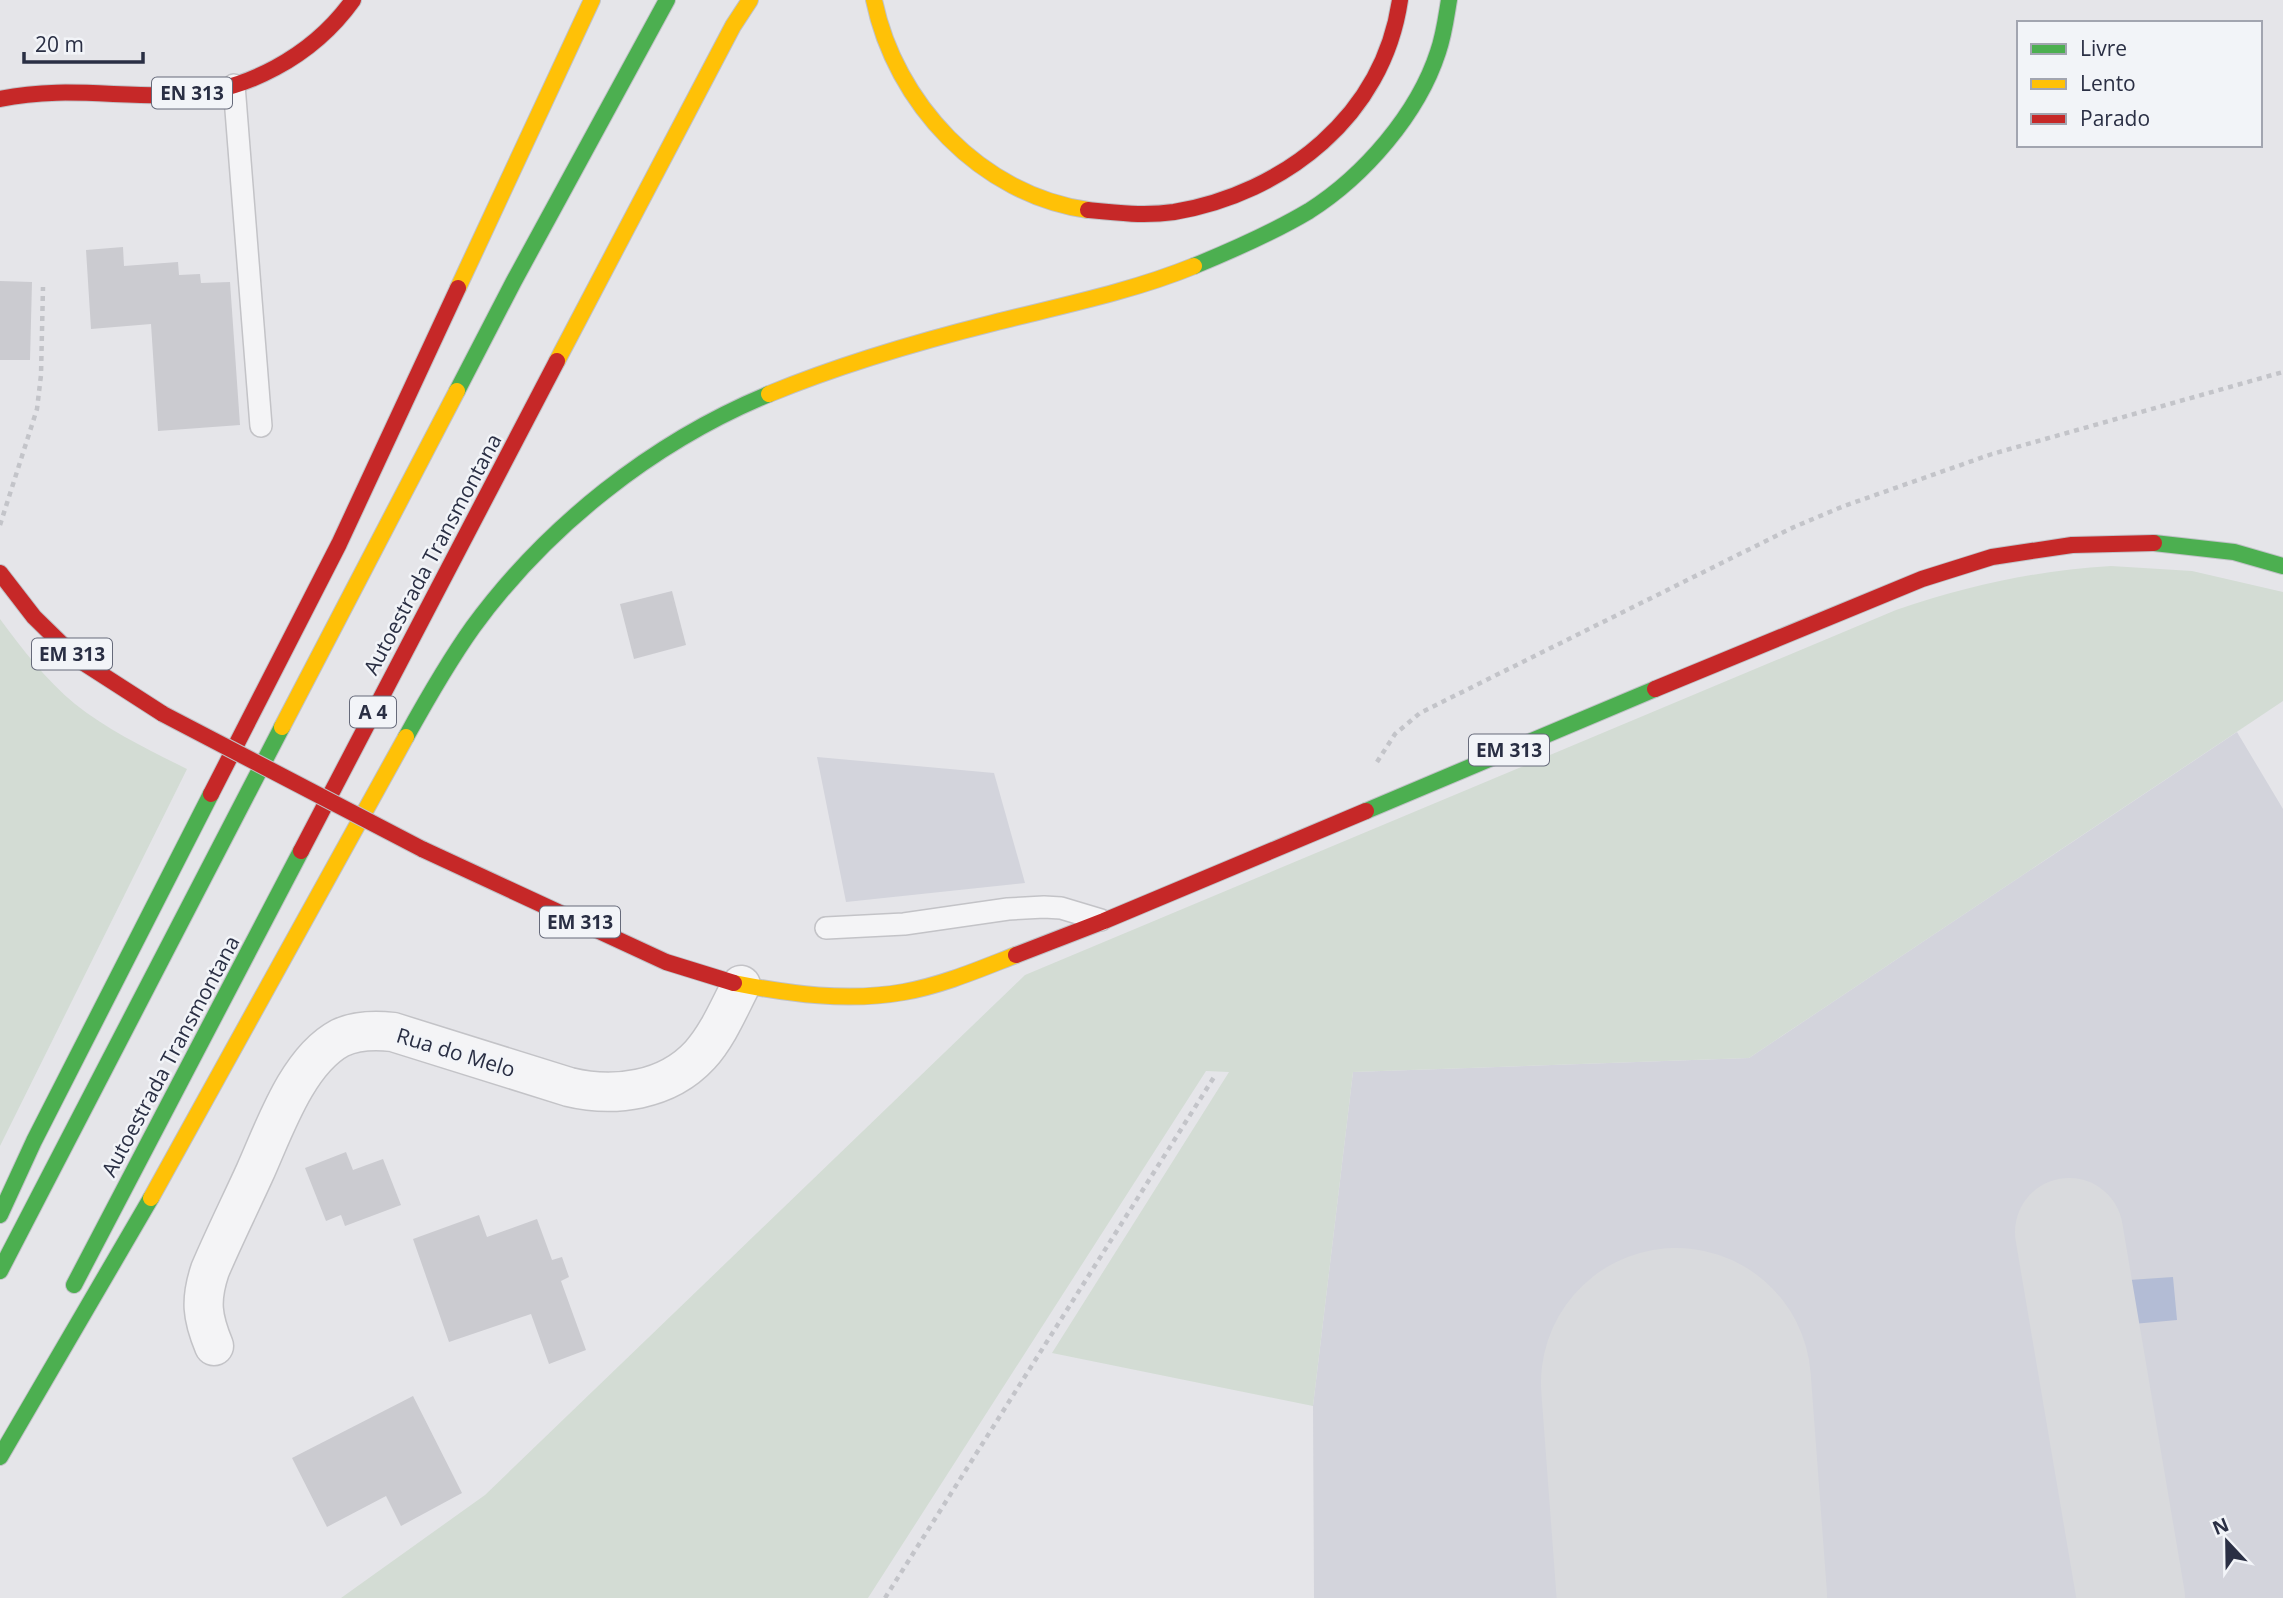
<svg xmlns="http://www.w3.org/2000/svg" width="2283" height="1598" font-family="'Open Sans',sans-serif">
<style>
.built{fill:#d3d4dc}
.green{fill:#d3dcd4}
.water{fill:#b3bcd5}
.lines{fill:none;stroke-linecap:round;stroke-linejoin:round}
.taxiway{stroke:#d9dadd;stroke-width:108}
.runway{stroke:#d9dadd;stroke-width:270}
.building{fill:#cbcbd0}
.lane-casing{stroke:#c3c3c7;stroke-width:24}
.street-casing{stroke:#c3c3c7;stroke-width:41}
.fast-casing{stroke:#c0c2c7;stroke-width:18}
.slow-casing{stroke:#c0c2c7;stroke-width:18}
.jam-casing{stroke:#c0c2c7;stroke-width:18}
.path{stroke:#c3c4c9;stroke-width:4.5;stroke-dasharray:5 5;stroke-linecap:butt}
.lane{stroke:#f4f4f6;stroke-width:21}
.street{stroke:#f4f4f6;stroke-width:38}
.fast{stroke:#4caf50;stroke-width:16}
.slow{stroke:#ffc107;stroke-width:16}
.jam{stroke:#c62828;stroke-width:16}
.jam-bridge-casing{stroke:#c0c2c7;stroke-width:18;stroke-linecap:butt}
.jam-bridge{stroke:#c62828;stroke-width:16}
.labels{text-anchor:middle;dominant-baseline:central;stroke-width:5;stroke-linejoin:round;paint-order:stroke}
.shield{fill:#f2f4f8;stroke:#666a7a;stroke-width:2}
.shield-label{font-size:19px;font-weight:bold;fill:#2a2f44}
.street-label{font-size:21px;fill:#2a2f44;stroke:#f2f4f8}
</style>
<rect width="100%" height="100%" fill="#e5e5e9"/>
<g class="built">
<path d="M2237,732L2283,809V1598H1314L1313,1406L1353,1072L1749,1058Z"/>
<path d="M817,757L994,773L1025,883L846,902Z"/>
</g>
<g class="green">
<path d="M2111,566L2192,571L2283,592V701L1749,1058L1353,1072L1313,1406L1052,1353L1229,1072L1206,1071L868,1598H341L485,1495L1025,975L1896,610C1970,585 2033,571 2111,566Z"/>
<path d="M0,619C22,649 46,680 75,704C109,731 149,750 187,769L0,1146Z"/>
</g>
<path class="water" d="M2173,1277L2177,1320L2133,1324L2129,1280Z"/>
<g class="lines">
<g class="taxiway">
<path d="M2069,1232L2131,1598"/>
<path d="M1692,1595L1697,1598"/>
</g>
<path class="runway" d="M1676,1383L1692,1598"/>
</g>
<g class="building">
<path d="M123,247L124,266L178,262L179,275L200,274L201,283L230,282L240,425L158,431L151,324L91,329L86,250Z"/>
<path d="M0,281L32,282L30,360H0Z"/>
<path d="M672,591L686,645L634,659L620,604Z"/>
<path d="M346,1152L353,1170L383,1159L401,1205L345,1226L341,1215L326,1221L305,1168Z"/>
<path d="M479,1215L487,1237L537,1219L552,1260L562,1257L569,1277L561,1281L586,1350L549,1364L531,1314L449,1342L413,1239Z"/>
<path d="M413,1396L462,1493L401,1526L386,1496L327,1527L292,1458Z"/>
</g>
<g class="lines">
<g class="lane-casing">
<g id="lane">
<path d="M234,85L261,426"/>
<path d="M826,928L904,924L1008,909L1044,907L1061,908L1101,920"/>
</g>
</g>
<g class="street-casing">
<path id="street" d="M214,1346C202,1317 200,1300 210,1270C224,1237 240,1205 255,1172C274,1130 297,1061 340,1038C357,1030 375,1030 393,1032L569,1087C614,1098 667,1091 700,1055C718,1035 729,1008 741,985"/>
</g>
<g class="fast-casing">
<g id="fast">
<path d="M1194,266C1233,250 1272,233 1309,211C1364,176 1418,114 1438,52C1444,35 1446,18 1449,0"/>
<path d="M457,391L514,281L667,0"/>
<path d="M2154,543L2234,552L2283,566"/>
<path d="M406,737C427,699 448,662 473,627C547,526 653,442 769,394"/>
<path d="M1366,811L1655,689"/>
<path d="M0,1215L34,1141L211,794"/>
<path d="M0,1271L282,727"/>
<path d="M74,1285L301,851"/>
<path d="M0,1457L151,1198"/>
</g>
</g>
<g class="slow-casing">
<g id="slow">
<path d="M874,0C895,103 981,195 1088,210"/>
<path d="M458,288L592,0"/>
<path d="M557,361L733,26L750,0"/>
<path d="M769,394C842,364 917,342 993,323C1060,306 1130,292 1194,266"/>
<path d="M282,727L457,391"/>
<path d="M734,983C789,994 848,1002 904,992C943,985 980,969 1016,955"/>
<path d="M151,1198L406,737"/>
</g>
</g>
<g class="jam-casing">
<g id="jam">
<path d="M0,99C59,86 116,97 176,95C245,93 313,56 353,0"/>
<path d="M1088,210C1117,213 1145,216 1174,212C1285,193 1383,116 1400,0"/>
<path d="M0,573L34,617L76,658L163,714"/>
<path d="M1655,689L1922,579L1992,557L2072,545L2154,543"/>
<path d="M211,794L339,544L458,288"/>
<path d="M422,849L666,962L734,983"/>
<path d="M301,851L557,361"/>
<path d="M1016,955L1104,921L1366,811"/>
</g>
</g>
<g class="path">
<path d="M0,525L37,409L41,375L43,287"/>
<path d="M1377,762L1395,734L1420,713L1794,527L1844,506L1992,454L2283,372"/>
<path d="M885,1598L1216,1074"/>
</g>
<use href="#lane" class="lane"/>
<use href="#street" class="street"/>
<use href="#fast" class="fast"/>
<use href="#slow" class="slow"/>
<use href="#jam" class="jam"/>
<g class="jam-bridge-casing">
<path id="jam-bridge" d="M163,714L422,849"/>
</g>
<use href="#jam-bridge" class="jam-bridge"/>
</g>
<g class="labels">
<g class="shield">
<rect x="152" y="77.5" width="80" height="31" rx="5"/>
<rect x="32" y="638.5" width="80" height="31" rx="5"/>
<rect x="350" y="696.5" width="46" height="31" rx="5"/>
<rect x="1469" y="734.5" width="80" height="31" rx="5"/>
<rect x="540" y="906.5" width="80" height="31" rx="5"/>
</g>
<g class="shield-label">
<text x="192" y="93">EN 313</text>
<text x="72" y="654">EM 313</text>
<text x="373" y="712">A 4</text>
<text x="1509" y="750">EM 313</text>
<text x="580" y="922">EM 313</text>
</g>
<g class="street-label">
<text transform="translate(432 554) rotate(-62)">Autoestrada Transmontana</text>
<text transform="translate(456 1052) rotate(17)">Rua do Melo</text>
<text transform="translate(170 1056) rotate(-62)">Autoestrada Transmontana</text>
</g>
</g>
<rect x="2017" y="21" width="245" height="126" fill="#f2f4f8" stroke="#a2a5b0" stroke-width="2"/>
<rect x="2031" y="44" width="35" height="10" fill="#4caf50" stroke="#a2a5b0" stroke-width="2"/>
<text x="2080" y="56" font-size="21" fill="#2a2f44">Livre</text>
<rect x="2031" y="79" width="35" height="10" fill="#ffc107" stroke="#a2a5b0" stroke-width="2"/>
<text x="2080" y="91" font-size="21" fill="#2a2f44">Lento</text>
<rect x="2031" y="114" width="35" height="10" fill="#c62828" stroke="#a2a5b0" stroke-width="2"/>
<text x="2080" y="126" font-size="21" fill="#2a2f44">Parado</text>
<g transform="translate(2227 1542) rotate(338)" stroke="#f2f4f8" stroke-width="5" paint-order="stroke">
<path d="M0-5L12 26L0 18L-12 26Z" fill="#2a2f44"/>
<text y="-10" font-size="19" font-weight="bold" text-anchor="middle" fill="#2a2f44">N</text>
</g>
<path d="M24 52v10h119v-10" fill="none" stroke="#2a2f44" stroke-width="3.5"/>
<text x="35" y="52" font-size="21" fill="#2a2f44" stroke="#f2f4f8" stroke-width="5" paint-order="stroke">20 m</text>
</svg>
